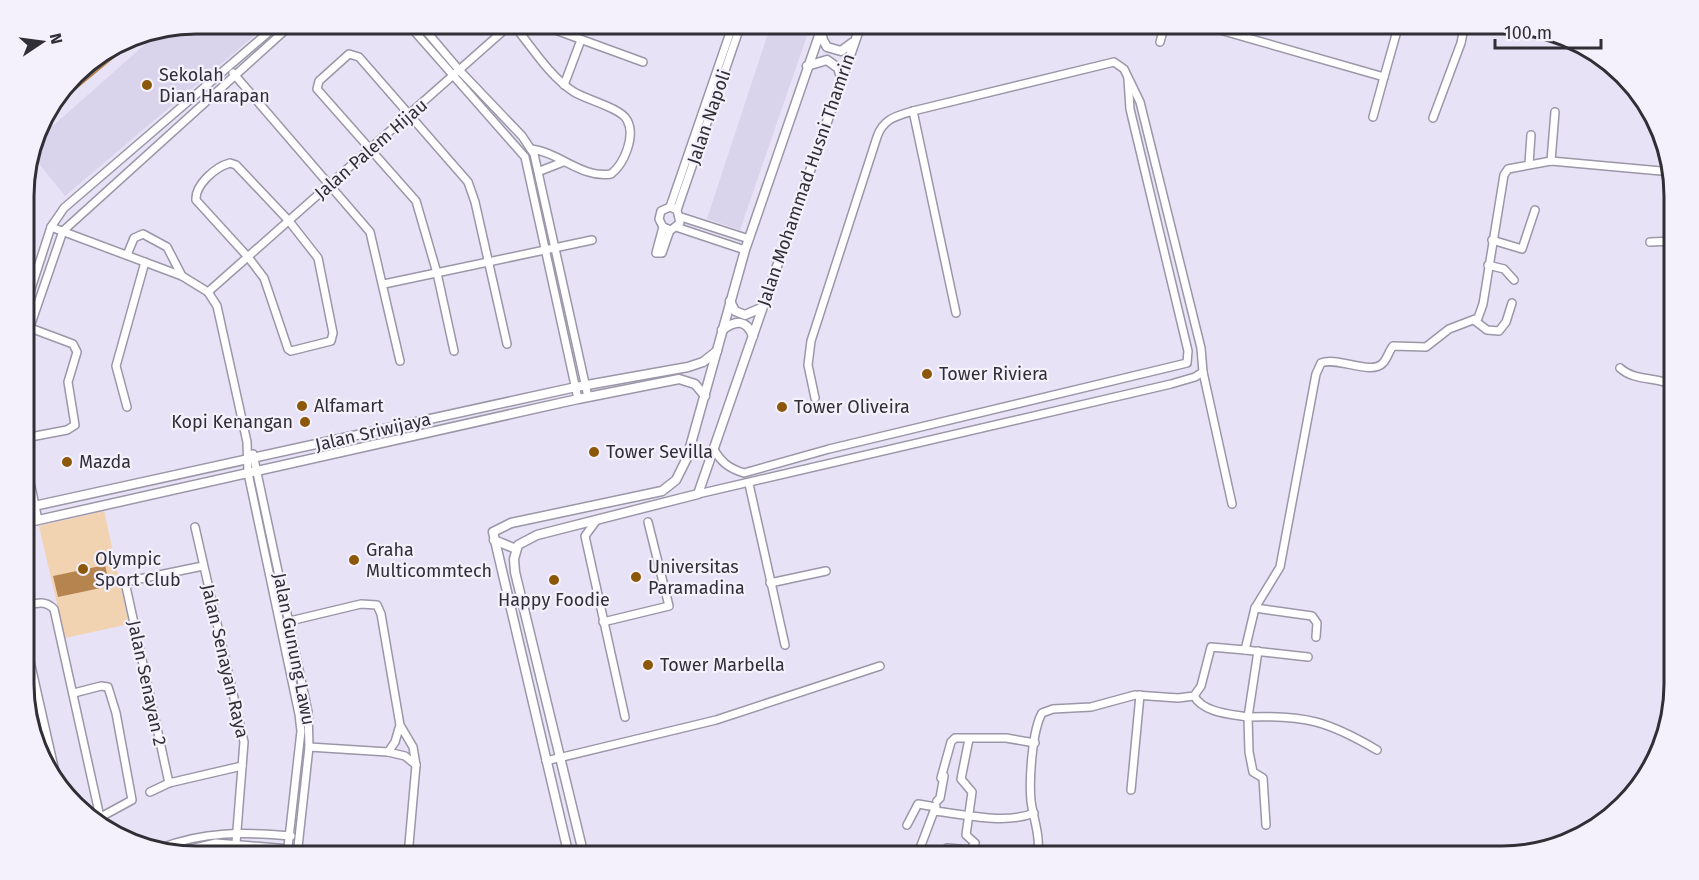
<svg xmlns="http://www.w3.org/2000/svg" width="1699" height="880" font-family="'Fira Sans',sans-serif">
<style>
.built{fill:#dad3ec}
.green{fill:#f1d2b1}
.water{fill:#b6854f}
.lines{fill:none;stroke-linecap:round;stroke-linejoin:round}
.river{stroke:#b6854f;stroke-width:14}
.minor-casing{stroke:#9b96a8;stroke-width:10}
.tertiary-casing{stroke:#9b96a8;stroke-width:11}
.minor{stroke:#fff;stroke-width:7}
.tertiary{stroke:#fff;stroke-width:8}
.poi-dot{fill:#8d5709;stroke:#f4f1fc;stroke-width:2}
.labels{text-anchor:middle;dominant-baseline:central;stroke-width:4.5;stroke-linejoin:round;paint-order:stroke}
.poi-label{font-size:18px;fill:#312f36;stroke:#f4f1fc;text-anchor:start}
.street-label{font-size:18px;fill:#312f36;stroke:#f4f1fc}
.rim{fill:none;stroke:#312f36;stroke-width:3}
</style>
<rect width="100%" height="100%" fill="#e7e2f5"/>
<g class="built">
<path d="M197,24H268L65,196L32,155L37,140L160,31Z"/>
<path d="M771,24H811L740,230L707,219Z"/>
</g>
<path class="green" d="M104,511L129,624L65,638L39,526Z"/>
<path class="water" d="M105,565L110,586L58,597L53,576Z"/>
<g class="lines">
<path class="river" d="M68,87L121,43"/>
<g class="minor-casing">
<g id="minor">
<path d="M408,24L525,157L578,399"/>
<path d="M420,24L460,71L522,136L534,154L588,397"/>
<path d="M513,24C531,46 550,77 574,92C587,100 621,108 627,120C636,136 624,164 611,174C582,179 559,152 531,149"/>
<path d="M539,24L643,62"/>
<path d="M1199,24L1384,77L1399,24"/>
<path d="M1160,42L1165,24"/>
<path d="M233,73L370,232L400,361"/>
<path d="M564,85L581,40"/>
<path d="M913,111L956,313"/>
<path d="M1373,117L1384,77"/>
<path d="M1433,118L1461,43L1463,33L1461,24"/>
<path d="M1551,161L1555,112"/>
<path d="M230,163L236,165L289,221L318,258L333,333L331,341L291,351L288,349L264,278L248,257L196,200C195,185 215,167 230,163Z"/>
<path d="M1529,164L1531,135"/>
<path d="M540,171L563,162"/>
<path d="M670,207L733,24"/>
<path d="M677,210L670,207L661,211L659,219L663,227L671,230L680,223L677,210L741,24"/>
<path d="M681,217L749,239"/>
<path d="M51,227L182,276L208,292L217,306L247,442L248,473L299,714L301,731L287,856"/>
<path d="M663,227L656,253H662L670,230"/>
<path d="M676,227L745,250"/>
<path d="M1492,240L1522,249L1535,210"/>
<path d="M1650,242L1674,241"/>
<path d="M127,255L134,238L143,234L167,247L182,276"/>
<path d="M1488,265L1504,269L1514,280"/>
<path d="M384,284L592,240"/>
<path d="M208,292L511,24"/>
<path d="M25,307L51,227L64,208L278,24"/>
<path d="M1673,314L1674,315"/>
<path d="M1474,320L1487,330L1499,331L1506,322L1512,303"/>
<path d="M25,326L73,344L77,352L68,382L75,425L67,430L25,438"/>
<path d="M25,341L63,231L292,24"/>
<path d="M454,351L437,273L416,201L317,89L319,81L349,54L359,57L468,182L475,202L507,344"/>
<path d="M1620,368C1635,382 1658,376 1674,386"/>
<path d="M815,398L808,365L811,341L877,137C883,119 896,116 913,111L1114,62L1124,69L1140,102L1201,348L1203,372L1232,504"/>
<path d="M127,407L116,366L145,262"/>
<path d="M713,448C721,462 728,468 744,473L829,449L1187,363L1188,351L1130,109L1128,79"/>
<path d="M253,454L308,712L309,747L297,856"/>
<path d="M25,458L38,520"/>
<path d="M749,484L785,645"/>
<path d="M698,494L1171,384L1195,377L1203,372"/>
<path d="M25,502L30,522"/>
<path d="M596,521L585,536L625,717"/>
<path d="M195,527L244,742L236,843"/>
<path d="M770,583L826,571"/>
<path d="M25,606C37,603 45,600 54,609L100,817"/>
<path d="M1255,608L1312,616L1317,623L1316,637"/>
<path d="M290,621L361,604L377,605L381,614L400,725L395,742L388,752L405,756L416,765L413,747L400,725"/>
<path d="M603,622L669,606L648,522"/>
<path d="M25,639L58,785"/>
<path d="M1245,650L1308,657"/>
<path d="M74,693L101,686L108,687L116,713L132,800L99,818"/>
<path d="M1194,696C1204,713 1230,714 1248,717L1258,651"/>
<path d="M309,747L388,752"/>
<path d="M546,761L716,720L880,666"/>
<path d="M941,778L951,742L955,738H1006L1035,743"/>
<path d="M169,783L125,582L203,566"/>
<path d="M1131,790L1140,695"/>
<path d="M150,792L169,783L242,766"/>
<path d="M937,801L940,798L944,776"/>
<path d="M907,825L918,804L936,807"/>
<path d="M1266,825L1263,778L1253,772L1249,752L1248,717C1305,715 1328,721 1377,750"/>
<path d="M161,848C204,831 244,832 291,836"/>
<path d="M947,848L970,850L975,843L966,835L972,792L961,779L969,739"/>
<path d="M178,852L216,843L289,849"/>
<path d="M408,856L416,765"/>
<path d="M917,856L934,811C964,814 1005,825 1034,813"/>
<path d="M1038,856C1040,833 1034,822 1031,801C1029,780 1032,731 1042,713L1053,709L1091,707L1135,695L1178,698L1194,696L1201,686L1211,647L1245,650L1255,608L1280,567L1316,374L1321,363C1337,356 1371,376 1383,363C1387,359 1389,351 1393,346L1426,347L1449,329L1478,318L1483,304L1504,175L1508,169L1551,161L1672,172"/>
</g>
</g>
<g class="tertiary-casing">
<g id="tertiary">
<path d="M821,31L823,40L827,47L841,51L852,43"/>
<path d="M807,66L827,60L838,68L841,77"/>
<path d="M730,301L735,311L745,315L761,308"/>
<path d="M722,330C736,320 746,319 753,336"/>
<path d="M25,508L576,387L688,367L703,362L717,351"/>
<path d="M25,523L578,399L679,379L695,384L705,396"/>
<path d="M494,540L516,549"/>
<path d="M569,856L493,532L511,523L662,491L676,480L687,458L745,250L823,24"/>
<path d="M584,856L515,572L514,559L518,545L537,535L698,494L861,24"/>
</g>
</g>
<use href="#minor" class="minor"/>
<use href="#tertiary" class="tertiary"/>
</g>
<g class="poi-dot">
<circle cx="147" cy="85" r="6"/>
<circle cx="927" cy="374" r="6"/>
<circle cx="302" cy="406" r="6"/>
<circle cx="782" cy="407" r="6"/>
<circle cx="305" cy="422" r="6"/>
<circle cx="594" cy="452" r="6"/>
<circle cx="67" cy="462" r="6"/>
<circle cx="354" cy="560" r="6"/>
<circle cx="83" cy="569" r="6"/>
<circle cx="636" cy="577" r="6"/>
<circle cx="554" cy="580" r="6"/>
<circle cx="648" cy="665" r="6"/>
</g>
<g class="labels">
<g class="poi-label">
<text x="159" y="75">Sekolah<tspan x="159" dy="21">Dian Harapan</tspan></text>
<text x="939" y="374">Tower Riviera</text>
<text x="314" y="406">Alfamart</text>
<text x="794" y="407">Tower Oliveira</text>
<text x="293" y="422" text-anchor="end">Kopi Kenangan</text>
<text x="606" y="452">Tower Sevilla</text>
<text x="79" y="462">Mazda</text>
<text x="366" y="550">Graha<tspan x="366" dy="21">Multicommtech</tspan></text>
<text x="95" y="559">Olympic<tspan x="95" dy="21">Sport Club</tspan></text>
<text x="648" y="567">Universitas<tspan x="648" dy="21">Paramadina</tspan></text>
<text x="554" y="600" text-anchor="middle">Happy Foodie</text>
<text x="660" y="665">Tower Marbella</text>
</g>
<g class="street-label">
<text transform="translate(709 117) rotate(-71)">Jalan Napoli</text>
<text transform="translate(371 149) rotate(-41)">Jalan Palem Hijau</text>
<text transform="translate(806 180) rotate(-71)">Jalan Mohammad Husni Thamrin</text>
<text transform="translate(373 432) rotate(-13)">Jalan Sriwijaya</text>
<text transform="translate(294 649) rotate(79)">Jalan Gunung Lawu</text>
<text transform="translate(225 661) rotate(77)">Jalan Senayan Raya</text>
<text transform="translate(147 683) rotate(78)">Jalan Senayan 2</text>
</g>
</g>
<path d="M0 0H1699V880H0ZM196 34H1502A162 162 0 0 1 1664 196V684A162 162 0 0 1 1502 846H196A162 162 0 0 1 34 684V196A162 162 0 0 1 196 34Z" fill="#f4f1fc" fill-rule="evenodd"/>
<path class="rim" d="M196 34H1502A162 162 0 0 1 1664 196V684A162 162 0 0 1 1502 846H196A162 162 0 0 1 34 684V196A162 162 0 0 1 196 34Z"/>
<g transform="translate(42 42) rotate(77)" stroke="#f4f1fc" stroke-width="4.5" paint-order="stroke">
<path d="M0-4.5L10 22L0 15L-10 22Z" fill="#312f36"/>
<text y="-9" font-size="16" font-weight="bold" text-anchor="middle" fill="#312f36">N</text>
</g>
<path d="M1495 39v9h106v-9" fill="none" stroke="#312f36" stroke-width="3"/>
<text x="1504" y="39" font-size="18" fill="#312f36" stroke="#f4f1fc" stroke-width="4.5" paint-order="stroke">100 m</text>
</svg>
